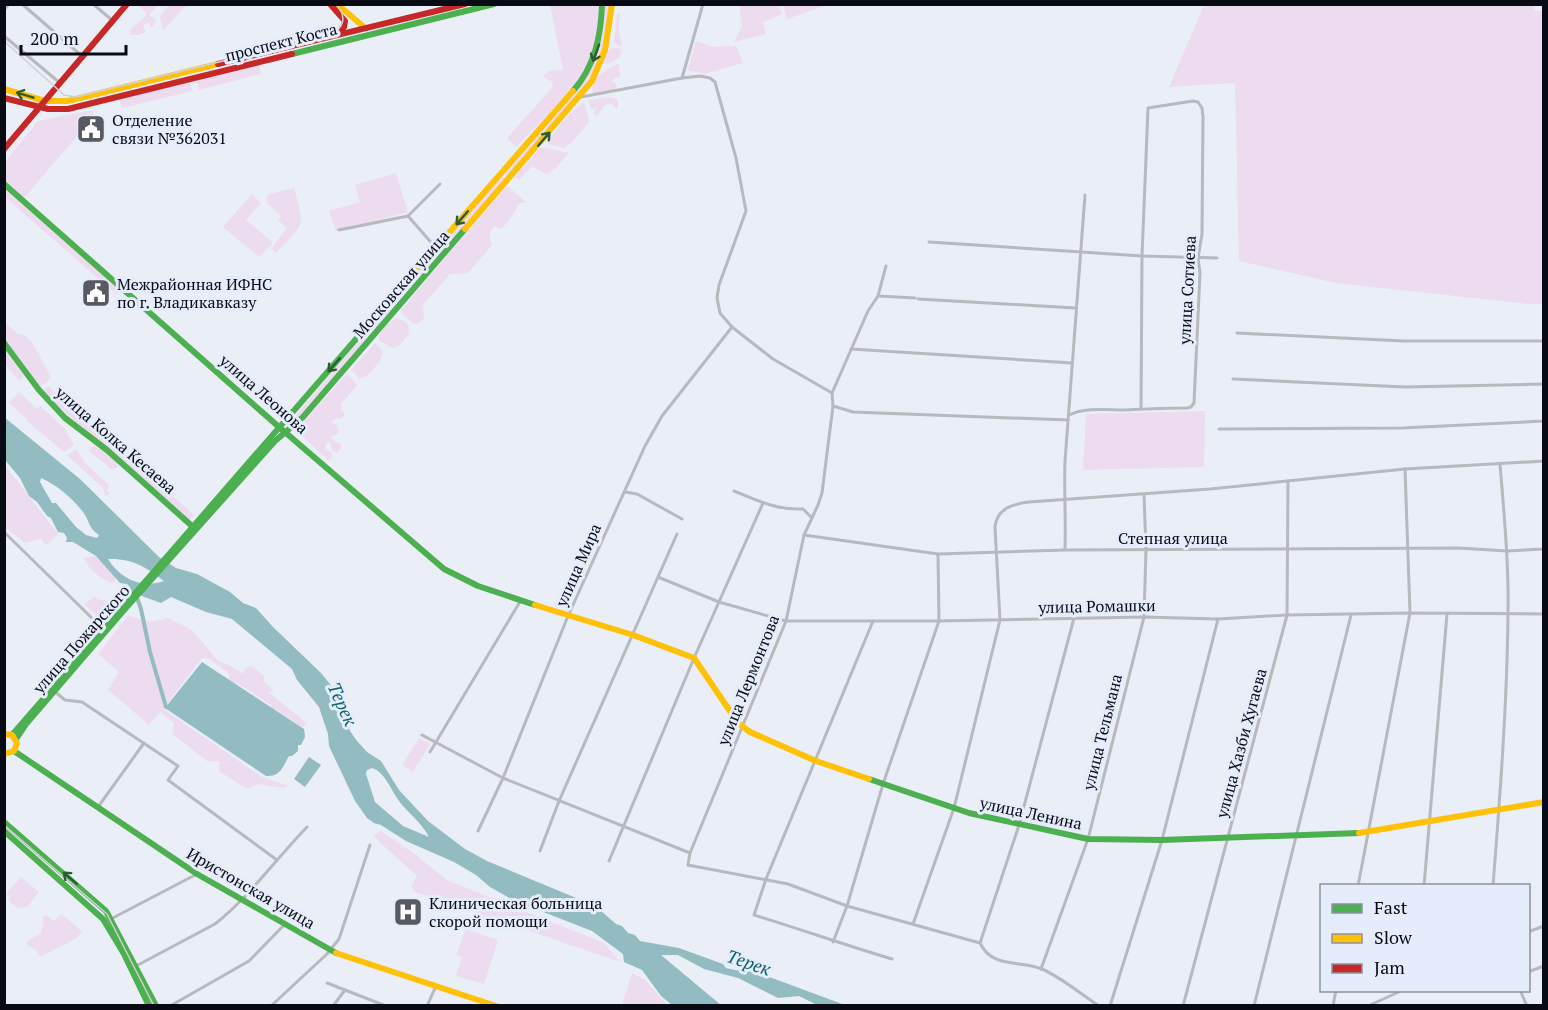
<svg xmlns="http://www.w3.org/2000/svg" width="1548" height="1010" font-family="'PT Serif',serif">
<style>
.green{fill:#eddbf0}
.water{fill:#92bcc2;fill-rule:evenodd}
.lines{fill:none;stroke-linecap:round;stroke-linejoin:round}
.canal{stroke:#92bcc2;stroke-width:4}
.street{stroke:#b8b9bd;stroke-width:3}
.fast{stroke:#4caf50;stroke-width:6}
.slow{stroke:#ffc107;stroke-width:6}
.jam{stroke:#c62828;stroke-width:6}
.tram{stroke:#d0d1d3;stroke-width:1.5}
.oneway{stroke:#2a5d32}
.labels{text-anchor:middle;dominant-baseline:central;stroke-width:6;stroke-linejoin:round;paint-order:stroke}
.street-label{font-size:16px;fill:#080b13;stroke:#e5ecfb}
.poi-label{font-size:16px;fill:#080b13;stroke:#e5ecfb;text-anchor:start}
.water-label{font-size:18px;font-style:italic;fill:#0f6268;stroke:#e5ecfb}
</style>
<rect width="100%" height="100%" fill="#eaeef6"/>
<g class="green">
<path d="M830,4L787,19L783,5V4Z"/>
<path d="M138,5H158L149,15L156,20L153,27H151L149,22L143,25L145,32L139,35H130V30L145,17L146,13Z"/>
<path d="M172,5H187L163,30L160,17L166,8Z"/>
<path d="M550,5H598C598,15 599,27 597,38C588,79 544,117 516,147L507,138L552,88L553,82L543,77L549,71L563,70Z"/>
<path d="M604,5H610L606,44L599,64L582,93L508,178L503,173C531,142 583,93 597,55C603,39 603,21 604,5Z"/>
<path d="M739,5H779L782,14L763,22L766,34L734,42L742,26Z"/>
<path d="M1204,5L1534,4V11H1543V304H1528L1336,283L1239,261L1235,83L1169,87Z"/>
<path d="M620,13L619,30L622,45L619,46L614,42L617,14Z"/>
<path d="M696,41L713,47L736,46L743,63L704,74L688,70Z"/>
<path d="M614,48L622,49L619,58L608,64L604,62C606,56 607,49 614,48Z"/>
<path d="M259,64L261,74L199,90L196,79Z"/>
<path d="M617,64H619L620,77L614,78L612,81L617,85L615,89L610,92L593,93L592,89L597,76Z"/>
<path d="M190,81L192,91L122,108L119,99Z"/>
<path d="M610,97L618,100V107L616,109L612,104L605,105L597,116L594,113L596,107L592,110L589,105V100Z"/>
<path d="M585,103L589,122L573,141L564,148L548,144L547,142C556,131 572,107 585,103Z"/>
<path d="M92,110L94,116L23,199L5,182V162L38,121Z"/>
<path d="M540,148H547L569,153L555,169L546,174L532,166L519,180L515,177Z"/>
<path d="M396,173L408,212L336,231L329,211L360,202L355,185Z"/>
<path d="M501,176L506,180L400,303L395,298Z"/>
<path d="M507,186L525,201L524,203H519C514,213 510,221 501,229L494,226L489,234L492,245L468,273L450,274L423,305L424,319L416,324L412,323L400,311Z"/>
<path d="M294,188C305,229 305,222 276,253L271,249L287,228L278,220L281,216L267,203V195Z"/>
<path d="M5,190L121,291L117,295L5,197Z"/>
<path d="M252,194L261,203L246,220L273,243L259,257L223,227Z"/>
<path d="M389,306L393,309L294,424L291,421Z"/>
<path d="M396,318C406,320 409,324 409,334L400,345L393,348L379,341C378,331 388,323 396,318Z"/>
<path d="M4,322L18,334L24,335L32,342L51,377L45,384L38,387L5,341Z"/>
<path d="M375,343L383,352C380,363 372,371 364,378H359L351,370Z"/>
<path d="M5,351L24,376L19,381L5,364Z"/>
<path d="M347,374L357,385L341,404V409L345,415L341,419L336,418L331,422L337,426L339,431L338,434L331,436C332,441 336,442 341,444V448L337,453L333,451L330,442L326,443L325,449L332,453L331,460L327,459L296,430Z"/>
<path d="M49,387L194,515L189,521L40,390Z"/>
<path d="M19,392L37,409L40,406L63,427L74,445L64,452L27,421L28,420L9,403Z"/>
<path d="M1205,411L1204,467L1083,470L1086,414Z"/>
<path d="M92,446C102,448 110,456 118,463L117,468L111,469L89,451Z"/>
<path d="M76,449L86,464L109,485L107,490L110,494L106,496L103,488L67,455Z"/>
<path d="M4,464L58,534L46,545L41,539L25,543L5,527Z"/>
<path d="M96,556L103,562L116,578L114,582L110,583C99,576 89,571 84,558Z"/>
<path d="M124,595L126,598L113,614L101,619L84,604L94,597L100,600L112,601L115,604Z"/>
<path d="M128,616L150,622L168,618L192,630L218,661C224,662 239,670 243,674L247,667L253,666L264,676V681L274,691L268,692L307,723L306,725L302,727L276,710L272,711L271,705L237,683L233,684L229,681V674C223,667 215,665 210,659L202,658L163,709L262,777L289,786L283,788L258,784L247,789L219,771L220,762L207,761L173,734L174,723L160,712L149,725L108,690L119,672L98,654Z"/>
<path d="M419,738L430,744L413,772L402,765Z"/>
<path d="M381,831L413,853L447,880L604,943L620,962L415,892L411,886L417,876L373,836Z"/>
<path d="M21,877L39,892L27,907L17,908L8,900L10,897L6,894Z"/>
<path d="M61,914L82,931L77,938L40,957L36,950L27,945L26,942L41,933L43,925L42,918L46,915L54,921Z"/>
<path d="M466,929L498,940L484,984L456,976L462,957L456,955Z"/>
<path d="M632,973L645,980L667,1005H622Z"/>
</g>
<g class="water">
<path d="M4,417L80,479L159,557L176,568L197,574L230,592L243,603L256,608L273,627L321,673L334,689L343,702L350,731L357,741L367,752L381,761L399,790L428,821L465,849L487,861L581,900L600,910L616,924L622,926L628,933L635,935L640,941L679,948L723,964L726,968L740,971L745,970L761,974L845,1005H817L799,996L778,998L738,978L704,969L678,955H661L721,1005H672L661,996L642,970L624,962L623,954L592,931L515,901L490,887L476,875L454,862L406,841L381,825L374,823L367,818L355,801L329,746L328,734L319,707L297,680L292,669L232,619L206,612L171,597L161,603L128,591L130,587L127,584L120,583L96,556L73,542H66L67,538L64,533L58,532L51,518L47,516L37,502L29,496L20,478L5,460ZM41,478C57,485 72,498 83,512C90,521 88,528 99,535L97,538L86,535L76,527L56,503H52L40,482ZM108,559C132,558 146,567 164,581C142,589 120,579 108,559ZM372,768C385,772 391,790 399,801C408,813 422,823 429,837L403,826L375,802L366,774L367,770Z"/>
<path d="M202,662L304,729L305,737L301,745H298V751L292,756H289C283,766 281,777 266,776L165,708Z"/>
<path d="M309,757L321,765L305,787L294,779Z"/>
</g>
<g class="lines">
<path class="canal" d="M136,595L141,609L150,652L166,707"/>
<g class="street">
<path d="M22,4L82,56"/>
<path d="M93,4L113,21"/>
<path d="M4,10L9,4"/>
<path d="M4,36L60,83"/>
<path d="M682,78L703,4"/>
<path d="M581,97L682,78L700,76L710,78L715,82L736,158L746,211L719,285L717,298L720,313L732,327L773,359L832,393"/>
<path d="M339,230L408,216"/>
<path d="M929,242L1142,256L1217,258"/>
<path d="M436,248L408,216L440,184"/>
<path d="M886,266L878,296L868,311L832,393L833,406L853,412L1068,420"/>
<path d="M878,296L915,298"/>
<path d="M918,299L1075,308"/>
<path d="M1237,333L1404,341H1544"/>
<path d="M851,349L1072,363"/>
<path d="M1233,379L1405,387L1544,384"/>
<path d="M1069,415C1086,407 1107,410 1125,410C1145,409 1166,408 1187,408L1191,407L1194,403L1200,273L1198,258L1202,234L1203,117L1202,108L1198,102L1193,101L1148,108L1142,256L1141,409"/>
<path d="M1219,429L1402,428L1544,421"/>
<path d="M734,491C759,501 776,510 803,509L812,518"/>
<path d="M625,492L637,494L682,519"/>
<path d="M4,532L98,624L104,627"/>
<path d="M804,535L938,554L1065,550L1459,548L1507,551L1544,549"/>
<path d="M1065,549C1066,519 1064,490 1065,461L1085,195"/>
<path d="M658,577L719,602L786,621H939L1144,617L1218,619L1287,615L1410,613L1544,614"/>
<path d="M873,621L766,879L754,915C800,929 845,945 892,959"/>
<path d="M54,691L65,700L82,702L178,766L168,780L277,860"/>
<path d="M422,735L503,778L690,853L688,865L788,884L847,906L980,943C992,969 1021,960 1042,969C1062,978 1081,994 1099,1006"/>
<path d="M430,752L521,600"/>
<path d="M98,807L144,743"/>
<path d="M478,831L503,778L568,616L645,446L662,416L732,327"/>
<path d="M540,851L559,801L677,534"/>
<path d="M690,853L786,621L804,535L818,505L822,493L833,406"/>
<path d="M609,861L694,658L763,503"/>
<path d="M1358,886L1410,613L1405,469"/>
<path d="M1424,886L1447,614"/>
<path d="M1493,886C1500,796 1507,705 1508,615C1509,564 1504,514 1500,464"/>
<path d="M105,922L197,874"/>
<path d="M913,924L954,808L1000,620L995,527C997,508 1013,504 1029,502L1210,489L1405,469L1544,461"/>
<path d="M1528,932L1544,926"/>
<path d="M833,942L847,906L883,784L939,621L938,554"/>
<path d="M980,943L1019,825L1074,618"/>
<path d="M136,966L215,924C250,896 276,859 307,827"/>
<path d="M1041,969L1088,839L1144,617L1146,550L1144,495"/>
<path d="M1528,972L1544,966"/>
<path d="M327,983L386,1006"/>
<path d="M1520,990L1527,1006"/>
<path d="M170,1006L249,961L285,924"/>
<path d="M271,1006L327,954L339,939L370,845"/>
<path d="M333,1006L345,990"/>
<path d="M427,1006L436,986"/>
<path d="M1110,1006L1162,840L1218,619"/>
<path d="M1183,1006L1287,615L1288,481"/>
<path d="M1254,1006L1351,615"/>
<path d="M1333,1006L1336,990"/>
<path d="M1368,1006L1403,990"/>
</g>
<g class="fast">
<path d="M292,54L494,4"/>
<path d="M573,91C595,66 601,36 602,4"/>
<path d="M4,184L279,427L444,569L478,586L535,605"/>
<path d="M4,343L39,390L65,418L107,450L192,526"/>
<path d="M12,735L383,308"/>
<path d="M16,739L26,724L124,610L275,441L303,417L465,229"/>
<path d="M14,751L197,874L336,953"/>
<path d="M869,779L969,813L1088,839L1162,840L1359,833"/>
<path d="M4,822L106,911L156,1006"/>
<path d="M4,831L103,919L124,954L149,1006"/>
</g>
<g class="slow">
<path d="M337,4L365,28"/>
<path d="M4,89L45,101H68L218,64"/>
<path d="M465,229L592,81L605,50L612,4"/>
<path d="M383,308L573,91"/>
<path d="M535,605L633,635L694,658L738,723L750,732L816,761L869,779"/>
<path d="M4,734L12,735L17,743L14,751L4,754"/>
<path d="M1359,833L1544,802"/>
<path d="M336,953L496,1006"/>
</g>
<g class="jam">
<path d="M330,4L345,21L344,27L338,34"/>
<path d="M218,64L465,4"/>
<path d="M4,98L48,109H68L292,54"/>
<path d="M4,149L127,4"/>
</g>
<g class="tram">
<path d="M4,41L64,95L76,97L329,35C344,29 348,16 335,4"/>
<path d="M4,825L107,914L154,1006"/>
</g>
</g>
<defs><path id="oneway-shaft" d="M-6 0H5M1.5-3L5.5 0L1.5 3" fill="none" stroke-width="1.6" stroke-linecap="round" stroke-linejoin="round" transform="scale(1.5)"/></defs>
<g class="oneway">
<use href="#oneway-shaft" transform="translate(596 53) rotate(110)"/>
<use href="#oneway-shaft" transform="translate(25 95) rotate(-163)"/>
<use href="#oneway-shaft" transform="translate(544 139) rotate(-49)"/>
<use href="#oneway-shaft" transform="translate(462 218) rotate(131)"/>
<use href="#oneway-shaft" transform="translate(334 365) rotate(131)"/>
<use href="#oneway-shaft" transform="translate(70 878) rotate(-139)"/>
</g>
<defs>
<g id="civic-square" transform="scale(1.5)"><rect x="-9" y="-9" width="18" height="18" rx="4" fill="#575a62" stroke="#e5ecfb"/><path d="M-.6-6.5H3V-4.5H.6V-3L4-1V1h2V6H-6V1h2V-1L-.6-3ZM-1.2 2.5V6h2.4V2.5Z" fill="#fff"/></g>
<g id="hospital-square" transform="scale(1.5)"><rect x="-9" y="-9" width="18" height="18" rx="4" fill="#575a62" stroke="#e5ecfb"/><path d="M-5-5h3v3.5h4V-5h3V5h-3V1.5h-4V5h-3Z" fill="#fff"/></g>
</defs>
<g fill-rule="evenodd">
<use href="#civic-square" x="91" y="129"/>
<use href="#civic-square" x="96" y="293"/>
<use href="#hospital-square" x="408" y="912"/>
</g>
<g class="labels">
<g class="street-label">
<text transform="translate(281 42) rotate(-14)">проспект Коста</text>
<text transform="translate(401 284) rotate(-49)">Московская улица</text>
<text transform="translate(1187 290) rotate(-87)">улица Сотиева</text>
<text transform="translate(264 394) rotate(41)">улица Леонова</text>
<text transform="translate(116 440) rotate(41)">улица Колка Кесаева</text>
<text x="1173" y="538">Степная улица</text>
<text transform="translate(578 565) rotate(-66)">улица Мира</text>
<text transform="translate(1097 606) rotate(-1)">улица Ромашки</text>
<text transform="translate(81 639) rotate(-49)">улица Пожарского</text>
<text transform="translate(748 680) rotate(-68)">улица Лермонтова</text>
<text transform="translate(1102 732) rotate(-76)">улица Тельмана</text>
<text transform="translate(1241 743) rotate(-75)">улица Хазби Хугаева</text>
<text transform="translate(1031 813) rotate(12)">улица Ленина</text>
<text transform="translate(251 888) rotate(30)">Иристонская улица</text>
</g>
<g class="poi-label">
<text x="112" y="120">Отделение<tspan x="112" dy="18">связи №362031</tspan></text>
<text x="117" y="284">Межрайонная ИФНС<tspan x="117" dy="18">по г. Владикавказу</tspan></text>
<text x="429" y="903">Клиническая больница<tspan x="429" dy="18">скорой помощи</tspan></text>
</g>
<g class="water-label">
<text transform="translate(343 704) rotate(66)">Терек</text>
<text transform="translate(749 962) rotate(19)">Терек</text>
</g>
</g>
<rect width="1548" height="1010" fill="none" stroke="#080b13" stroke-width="12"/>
<rect x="1320" y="884" width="210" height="108" fill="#e5ecfb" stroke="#8d929e" stroke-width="1.5"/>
<rect x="1332" y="904" width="30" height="9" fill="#4caf50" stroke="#8d929e" stroke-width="1.5"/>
<text x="1374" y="914" font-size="18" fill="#080b13">Fast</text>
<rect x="1332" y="934" width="30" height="9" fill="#ffc107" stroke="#8d929e" stroke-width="1.5"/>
<text x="1374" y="944" font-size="18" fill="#080b13">Slow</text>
<rect x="1332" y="964" width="30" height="9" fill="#c62828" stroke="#8d929e" stroke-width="1.5"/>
<text x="1374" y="974" font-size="18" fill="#080b13">Jam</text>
<path d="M21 45v9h105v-9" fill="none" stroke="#080b13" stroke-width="3"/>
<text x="30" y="45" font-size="18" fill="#080b13" stroke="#e5ecfb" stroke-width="4.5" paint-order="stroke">200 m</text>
</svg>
